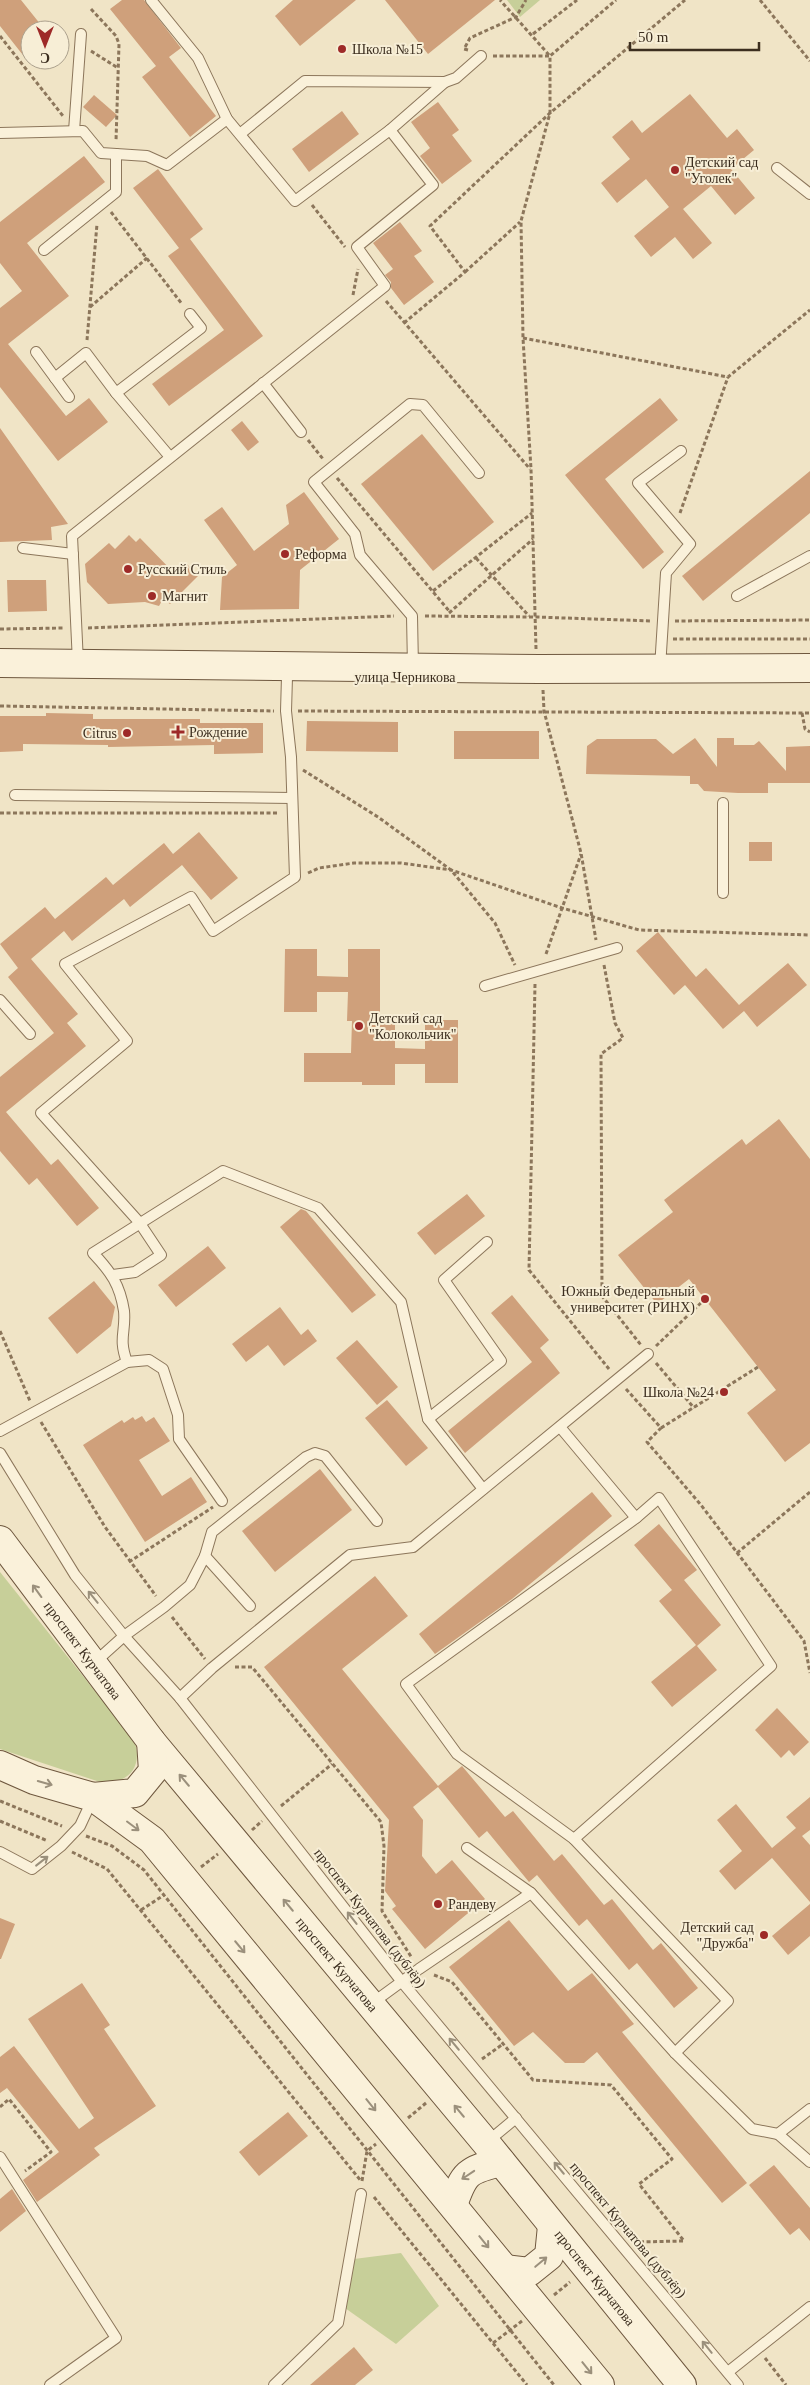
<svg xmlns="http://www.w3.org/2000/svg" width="810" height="2385" font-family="'Times New Roman',serif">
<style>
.green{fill:#c7cf99}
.building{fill:#cfa07b}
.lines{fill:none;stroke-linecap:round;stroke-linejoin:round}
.lane-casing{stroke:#8c765b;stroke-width:12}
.secondary-casing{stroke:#6e573e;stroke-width:30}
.path{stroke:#8c765b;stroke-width:3;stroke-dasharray:4 2.5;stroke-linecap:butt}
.lane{stroke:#faf1da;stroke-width:10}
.secondary{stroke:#faf1da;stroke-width:28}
.oneway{stroke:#9b907c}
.poi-dot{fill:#9e2a28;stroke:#f7eed6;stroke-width:2}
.labels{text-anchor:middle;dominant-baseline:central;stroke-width:4;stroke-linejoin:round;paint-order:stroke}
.poi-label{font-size:14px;fill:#3c2e1f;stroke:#f7eed6;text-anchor:start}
.street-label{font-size:14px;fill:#3c2e1f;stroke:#f7eed6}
</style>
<rect width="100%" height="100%" fill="#f0e4c6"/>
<g class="green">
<path d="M507,0H540L520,17Z"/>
<path d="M0,1572L134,1740C143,1765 131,1783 103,1783L0,1749Z"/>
<path d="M401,2253L439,2306L396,2344L345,2308L354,2259Z"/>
</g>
<g class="building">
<path d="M0,0H21L45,30H30V64L0,26Z"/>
<path d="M122,0H144L181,48L169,57L216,116L190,137L142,77L156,66L110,9Z"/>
<path d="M293,0H356L300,46L275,16Z"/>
<path d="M385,0H495L428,54Z"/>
<path d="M690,94L727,138L737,129L754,150L731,169L755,198L735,215L711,186L683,209L712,243L693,259L675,237L651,257L634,236L669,207L646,179L617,203L601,183L630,159L612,137L632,120L642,133Z"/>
<path d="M94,95L117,115L106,127L83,107Z"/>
<path d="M438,102L459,130L452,135L472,161L442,184L420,156L430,148L411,122Z"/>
<path d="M342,111L359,134L309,172L292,149Z"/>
<path d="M84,156L105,182L27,243L69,296L8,344L66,416L89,398L108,422L58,461L0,387V308L22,291L0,263V222Z"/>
<path d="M158,169L203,229L190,239L263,336L169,406L152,384L224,330L168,256L179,248L133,188Z"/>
<path d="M400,222L422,251L414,256L434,282L404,305L391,288V282L385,275L393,269L373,243Z"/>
<path d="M660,398L678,420L605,479L664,552L643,569L565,475Z"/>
<path d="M242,421L259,442L248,451L231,430Z"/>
<path d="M0,428L68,524L51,527L52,540L0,542Z"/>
<path d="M422,434L494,522L433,571L361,484Z"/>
<path d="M810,471V513L703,601L682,576Z"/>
<path d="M304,492L339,539L300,570L299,609L220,610L222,577L237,565L204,520L222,507L254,551L289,524L286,505Z"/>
<path d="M129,535L136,542L140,538L175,574L187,564L198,576L170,604L163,599L159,606L145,602L108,604L87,582L85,564L109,543L115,549Z"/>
<path d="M7,580H46L47,611L8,612Z"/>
<path d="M46,713L93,714V719H200V723H263V753L214,754V745L108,747V745L23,744V751L0,752V716H46Z"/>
<path d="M307,721L398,722V752L306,751Z"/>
<rect x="454" y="731" width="85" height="28"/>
<path d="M695,738L717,767V738H734V745H754L759,741L786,771V747L810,746V783H768V793H738L704,791L698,784H690V776L586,774L587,746L597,739H656L673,754Z"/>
<path d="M199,832L238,878L211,900L182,865L130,907L124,899L72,941L64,931L31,959L78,1014L67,1023L86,1046L6,1112L51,1165L58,1159L99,1208L77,1226L37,1178L29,1185L0,1151V1077L54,1033L8,977L18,968L0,944L45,907L55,919L106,877L113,885L164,843L173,854Z"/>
<rect x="749" y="842" width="23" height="19"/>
<path d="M658,932L696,977L706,968L739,1005L788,963L807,985L757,1027L744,1011L723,1029L685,985L674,995L636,951Z"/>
<path d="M285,949H317V976L348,977V949H380V1022H395V1048L425,1049V1020H458V1083H425V1064H395V1085H362V1082H304V1053H351L352,1021H347L348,992H317V1012H284Z"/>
<path d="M779,1119L810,1159V1443L785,1462L747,1413L776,1390L689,1279L657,1304L618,1255L673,1212L664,1200L742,1139L746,1145Z"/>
<path d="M467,1194L485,1216L435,1255L417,1233Z"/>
<path d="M301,1209L306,1211L376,1295L352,1313L280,1227Z"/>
<path d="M208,1246L226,1268L176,1307L158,1285Z"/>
<path d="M94,1281L115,1307L111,1326L77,1354L48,1318Z"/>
<path d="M512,1295L549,1340L540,1348L560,1373L465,1453L448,1431L532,1362L491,1313Z"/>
<path d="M280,1307L301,1335L308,1329L317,1341L284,1366L268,1345L246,1362L232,1344Z"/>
<path d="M357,1340L398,1387L377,1405L336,1358Z"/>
<path d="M387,1400L428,1448L406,1466L365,1418Z"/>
<path d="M142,1416L146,1422L154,1417L170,1441L139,1460L162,1496L191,1477L207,1502L145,1542L83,1445L122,1420L124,1423L133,1417L135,1420Z"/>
<path d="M320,1469L352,1510L275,1572L242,1531Z"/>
<path d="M592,1492L612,1516L512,1599L435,1654L419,1634Z"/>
<path d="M659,1524L697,1570L684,1580L721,1625L697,1646L717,1670L672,1707L651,1682L696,1645L659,1601L672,1590L634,1545Z"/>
<path d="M375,1576L408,1616L342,1669L438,1786L462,1766L505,1817L513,1811L554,1861L562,1854L604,1905L612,1899L653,1950L661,1943L698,1988L674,2008L637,1963L629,1970L587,1919L579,1926L537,1875L529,1882L487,1831L479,1838L438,1787L413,1807L423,1820L422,1856L436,1874L452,1860L485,1899L425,1949L392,1909L396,1906L385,1891L389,1820L264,1667Z"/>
<path d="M777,1708L809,1742L794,1756L789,1750L781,1758L755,1730Z"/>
<path d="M810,1797V1830L802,1836L810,1845V1902L772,1858L735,1890L719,1871L742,1851L717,1820L736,1804L772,1848L796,1828L786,1817Z"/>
<path d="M810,1904V1936L788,1955L772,1936Z"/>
<path d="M0,1918L15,1924L1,1959H0Z"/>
<path d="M509,1920L568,1991L592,1973L634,2024L622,2032L747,2183L722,2203L597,2052L584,2063H565L533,2032L514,2046L449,1967Z"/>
<path d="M82,1983L110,2025L104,2029L156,2106L94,2148L100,2155L37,2202L23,2180L59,2152L7,2088L0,2093V2057L14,2046L79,2129L94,2118L28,2019Z"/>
<path d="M288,2112L308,2136L259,2176L239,2152Z"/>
<path d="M774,2165L810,2208V2241L799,2228L790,2235L749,2185Z"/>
<path d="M12,2189L26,2211L0,2232V2199Z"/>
<path d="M354,2347L373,2370L355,2385H310Z"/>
</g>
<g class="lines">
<g class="lane-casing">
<g id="lane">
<path d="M390,130L445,82"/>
<path d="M74,131L81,34"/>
<path d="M0,133L83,131L101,153L147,156L167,165L227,119"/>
<path d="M240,134L305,81L445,82L456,78L481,56"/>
<path d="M777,168L810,194"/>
<path d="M44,250L116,192V154"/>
<path d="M36,352L69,397"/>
<path d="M55,378L86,353L116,393"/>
<path d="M263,383L301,432"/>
<path d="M170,457L116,393L201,328L190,314"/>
<path d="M23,548L73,554"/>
<path d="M737,596L810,556"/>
<path d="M78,663L72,536L385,286L357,247L433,185L390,130L295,201L227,119L198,58L151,0"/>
<path d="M413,667L412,616L360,555L355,534L314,482L410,404L423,405L479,473"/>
<path d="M660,668L666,573L690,544L638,483L681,451"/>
<path d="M15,795L292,798"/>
<path d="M723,803V893"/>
<path d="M485,986L617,948"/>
<path d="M0,1000L30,1034"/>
<path d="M113,1275L135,1272L161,1255L139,1222L41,1113L127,1041L65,964L191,897L213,931L295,877L291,757L286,711L287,677"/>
<path d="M127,1362L149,1360L163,1369L178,1415L179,1439L222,1501"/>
<path d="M560,1427L636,1518L659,1498L771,1666L574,1839L728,2001L675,2053"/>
<path d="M0,1431L127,1362C118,1338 126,1332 124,1311C120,1285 111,1272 93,1253L223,1171L318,1208L401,1302L428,1419"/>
<path d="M0,1453L75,1575L124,1636L180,1698L402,1982L738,2385"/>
<path d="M483,1489L428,1419L501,1361L444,1280L487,1242"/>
<path d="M205,1556L250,1606"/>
<path d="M94,1663L124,1636L164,1607L190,1585L205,1556L212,1532L306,1457L315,1453L325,1456L377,1521"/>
<path d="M180,1698L212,1668L350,1555L413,1547L648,1354"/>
<path d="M574,1839L457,1754L406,1684L636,1518"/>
<path d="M467,1848L531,1893"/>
<path d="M0,1852L32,1869L61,1846L80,1826L93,1798"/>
<path d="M371,2004L419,1969L531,1893L675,2053L752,2129L778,2134L810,2109"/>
<path d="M778,2134L810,2162"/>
<path d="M486,2143L516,2118"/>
<path d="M0,2157L116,2338L50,2385"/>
<path d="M728,2372L810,2307"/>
<path d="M274,2385L338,2323L361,2194"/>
</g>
</g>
<g class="secondary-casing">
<g id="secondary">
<path d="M0,663L539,669L810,668"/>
<path id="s1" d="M0,1540L151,1741L486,2143L682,2385"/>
<path d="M0,1765L34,1780L93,1797L152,1840L600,2385"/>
<path d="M93,1797L135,1793L153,1771L151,1741"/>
<path d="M453,2205C464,2173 467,2170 501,2162"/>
<path d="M505,2269L529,2272L549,2256L552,2226"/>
</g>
</g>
<g class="path">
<path d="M760,0L810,61"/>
<path d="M91,9L116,36L119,44L116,141"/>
<path d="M533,34L577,0"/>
<path d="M0,36L63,116"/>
<path d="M468,50L464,49L470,38L516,17L526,0"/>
<path d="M91,51L118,68"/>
<path d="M493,56H550L500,0"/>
<path d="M312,205L345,247"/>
<path d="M111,212L182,304"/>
<path d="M465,272L520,222"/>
<path d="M353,295L358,269"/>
<path d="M386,301L530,469"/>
<path d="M90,307L147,258"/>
<path d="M404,323L465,272L430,226L550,113L685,0"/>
<path d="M523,338L728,377L810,310"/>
<path d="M87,340L97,224"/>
<path d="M308,440L323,459"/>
<path d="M337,478L450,612"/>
<path d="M680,513L728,377"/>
<path d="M476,558L529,616"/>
<path d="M433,591L532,513"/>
<path d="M449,613L533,539"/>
<path d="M425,616L536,617L652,621"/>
<path d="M675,621L810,620"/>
<path d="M88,628L394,616"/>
<path d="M0,629L64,628"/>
<path d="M673,639H810"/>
<path d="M536,649L531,469L523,338L521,221L550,113V56L616,0"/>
<path d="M543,690L544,711L581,853L596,940"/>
<path d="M0,706L274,711"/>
<path d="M298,711L810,713"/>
<path d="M802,713L805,729L810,732"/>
<path d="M303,770L378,817L451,870L495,923L515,965"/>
<path d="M0,813H277"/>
<path d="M308,873L319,868L354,863H401L451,870L562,908L639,930L810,935"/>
<path d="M546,954L581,854"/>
<path d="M604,965L615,1023L623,1038L601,1054L602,1296L641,1345"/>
<path d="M535,984L529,1270L609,1369"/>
<path d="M0,1331L30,1401"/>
<path d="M656,1346L705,1299"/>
<path d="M656,1363L694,1408"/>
<path d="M626,1389L661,1428L647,1442L701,1505L804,1641L810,1673"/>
<path d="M41,1422L105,1527L156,1596"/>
<path d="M661,1428L758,1367"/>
<path d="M737,1553L810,1492"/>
<path d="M129,1562L213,1507"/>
<path d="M172,1617L205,1659"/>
<path d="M235,1667H252L381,1822L384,1846L382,1911L412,1958"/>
<path d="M0,1801L62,1826"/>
<path d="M281,1806L332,1764"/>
<path d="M0,1821L48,1841"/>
<path d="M252,1830L262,1821"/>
<path d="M86,1836L112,1846L144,1870L554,2385"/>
<path d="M72,1852L107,1869L361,2181"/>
<path d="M201,1867L218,1854"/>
<path d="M141,1910L164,1895"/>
<path d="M434,1975L452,1982L533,2080L611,2085L672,2159L639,2184L684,2241L635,2242"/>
<path d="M482,2059L503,2044"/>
<path d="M0,2107L9,2099L51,2152L25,2171"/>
<path d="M408,2118L426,2103"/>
<path d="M362,2181L367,2151L376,2144"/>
<path d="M374,2197L527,2385"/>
<path d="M554,2295L570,2282"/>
<path d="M493,2343L522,2321"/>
<path d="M765,2358L786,2385"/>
</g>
<use href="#lane" class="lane"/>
<use href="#secondary" class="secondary"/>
</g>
<defs><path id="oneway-shaft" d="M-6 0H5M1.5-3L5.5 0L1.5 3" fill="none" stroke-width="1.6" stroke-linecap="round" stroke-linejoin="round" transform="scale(1.25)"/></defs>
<g class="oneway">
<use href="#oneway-shaft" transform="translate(37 1591) rotate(-126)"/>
<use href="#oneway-shaft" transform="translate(93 1597) rotate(-129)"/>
<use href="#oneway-shaft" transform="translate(184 1780) rotate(-130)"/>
<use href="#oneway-shaft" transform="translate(45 1783) rotate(16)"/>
<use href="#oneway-shaft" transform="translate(133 1826) rotate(37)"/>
<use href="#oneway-shaft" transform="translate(42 1861) rotate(-38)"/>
<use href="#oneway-shaft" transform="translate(288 1905) rotate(-130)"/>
<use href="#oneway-shaft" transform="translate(352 1918) rotate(-128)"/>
<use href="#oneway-shaft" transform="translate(240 1947) rotate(50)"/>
<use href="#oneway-shaft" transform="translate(454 2044) rotate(-130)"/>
<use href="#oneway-shaft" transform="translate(371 2105) rotate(51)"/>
<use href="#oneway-shaft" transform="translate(459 2111) rotate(-130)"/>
<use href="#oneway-shaft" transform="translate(559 2168) rotate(-130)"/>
<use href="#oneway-shaft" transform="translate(468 2175) rotate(146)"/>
<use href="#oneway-shaft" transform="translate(484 2242) rotate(51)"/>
<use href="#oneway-shaft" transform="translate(541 2262) rotate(-40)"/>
<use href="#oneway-shaft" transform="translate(707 2347) rotate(-129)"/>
<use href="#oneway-shaft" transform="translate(587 2368) rotate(51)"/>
</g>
<g class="poi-dot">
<circle cx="342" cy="49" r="5"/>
<circle cx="675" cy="170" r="5"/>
<circle cx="285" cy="554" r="5"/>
<circle cx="128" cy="569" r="5"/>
<circle cx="152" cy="596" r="5"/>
<path d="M175.5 724.5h5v5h5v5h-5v5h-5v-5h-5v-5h5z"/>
<circle cx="127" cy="733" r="5"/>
<circle cx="359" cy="1026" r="5"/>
<circle cx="705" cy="1299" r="5"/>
<circle cx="724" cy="1392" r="5"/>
<circle cx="438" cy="1904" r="5"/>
<circle cx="764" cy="1935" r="5"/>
</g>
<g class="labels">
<g class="poi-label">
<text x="352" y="49">Школа №15</text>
<text x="685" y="162">Детский сад<tspan x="685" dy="16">"Уголек"</tspan></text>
<text x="295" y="554">Реформа</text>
<text x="138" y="569">Русский Стиль</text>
<text x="162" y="596">Магнит</text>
<text x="189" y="732">Рождение</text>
<text x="117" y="733" text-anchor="end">Citrus</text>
<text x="369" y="1018">Детский сад<tspan x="369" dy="16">"Колокольчик"</tspan></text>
<text x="695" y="1291" text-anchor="end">Южный Федеральный<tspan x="695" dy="16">университет (РИНХ)</tspan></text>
<text x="714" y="1392" text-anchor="end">Школа №24</text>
<text x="448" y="1904">Рандеву</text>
<text x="754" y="1927" text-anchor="end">Детский сад<tspan x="754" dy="16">"Дружба"</tspan></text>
</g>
<g class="street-label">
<text x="405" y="677">улица Черникова</text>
<text stroke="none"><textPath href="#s1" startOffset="138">проспект Курчатова</textPath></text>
<text transform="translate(370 1918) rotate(52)">проспект Курчатова (дублёр)</text>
<text stroke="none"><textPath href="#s1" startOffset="542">проспект Курчатова</textPath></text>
<text transform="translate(628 2230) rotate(50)">проспект Курчатова (дублёр)</text>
<text stroke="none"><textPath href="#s1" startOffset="948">проспект Курчатова</textPath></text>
</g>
</g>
<g transform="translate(45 45) rotate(180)"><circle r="24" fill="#f7eed6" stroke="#aca18d"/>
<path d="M0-4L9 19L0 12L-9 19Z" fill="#9e2a28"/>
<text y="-8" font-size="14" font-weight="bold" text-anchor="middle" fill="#3c2e1f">С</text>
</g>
<path d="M630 42v8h129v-8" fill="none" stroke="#3c2e1f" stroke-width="2.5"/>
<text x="638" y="42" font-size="15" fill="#3c2e1f" stroke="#f7eed6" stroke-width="4" paint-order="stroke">50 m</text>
</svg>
